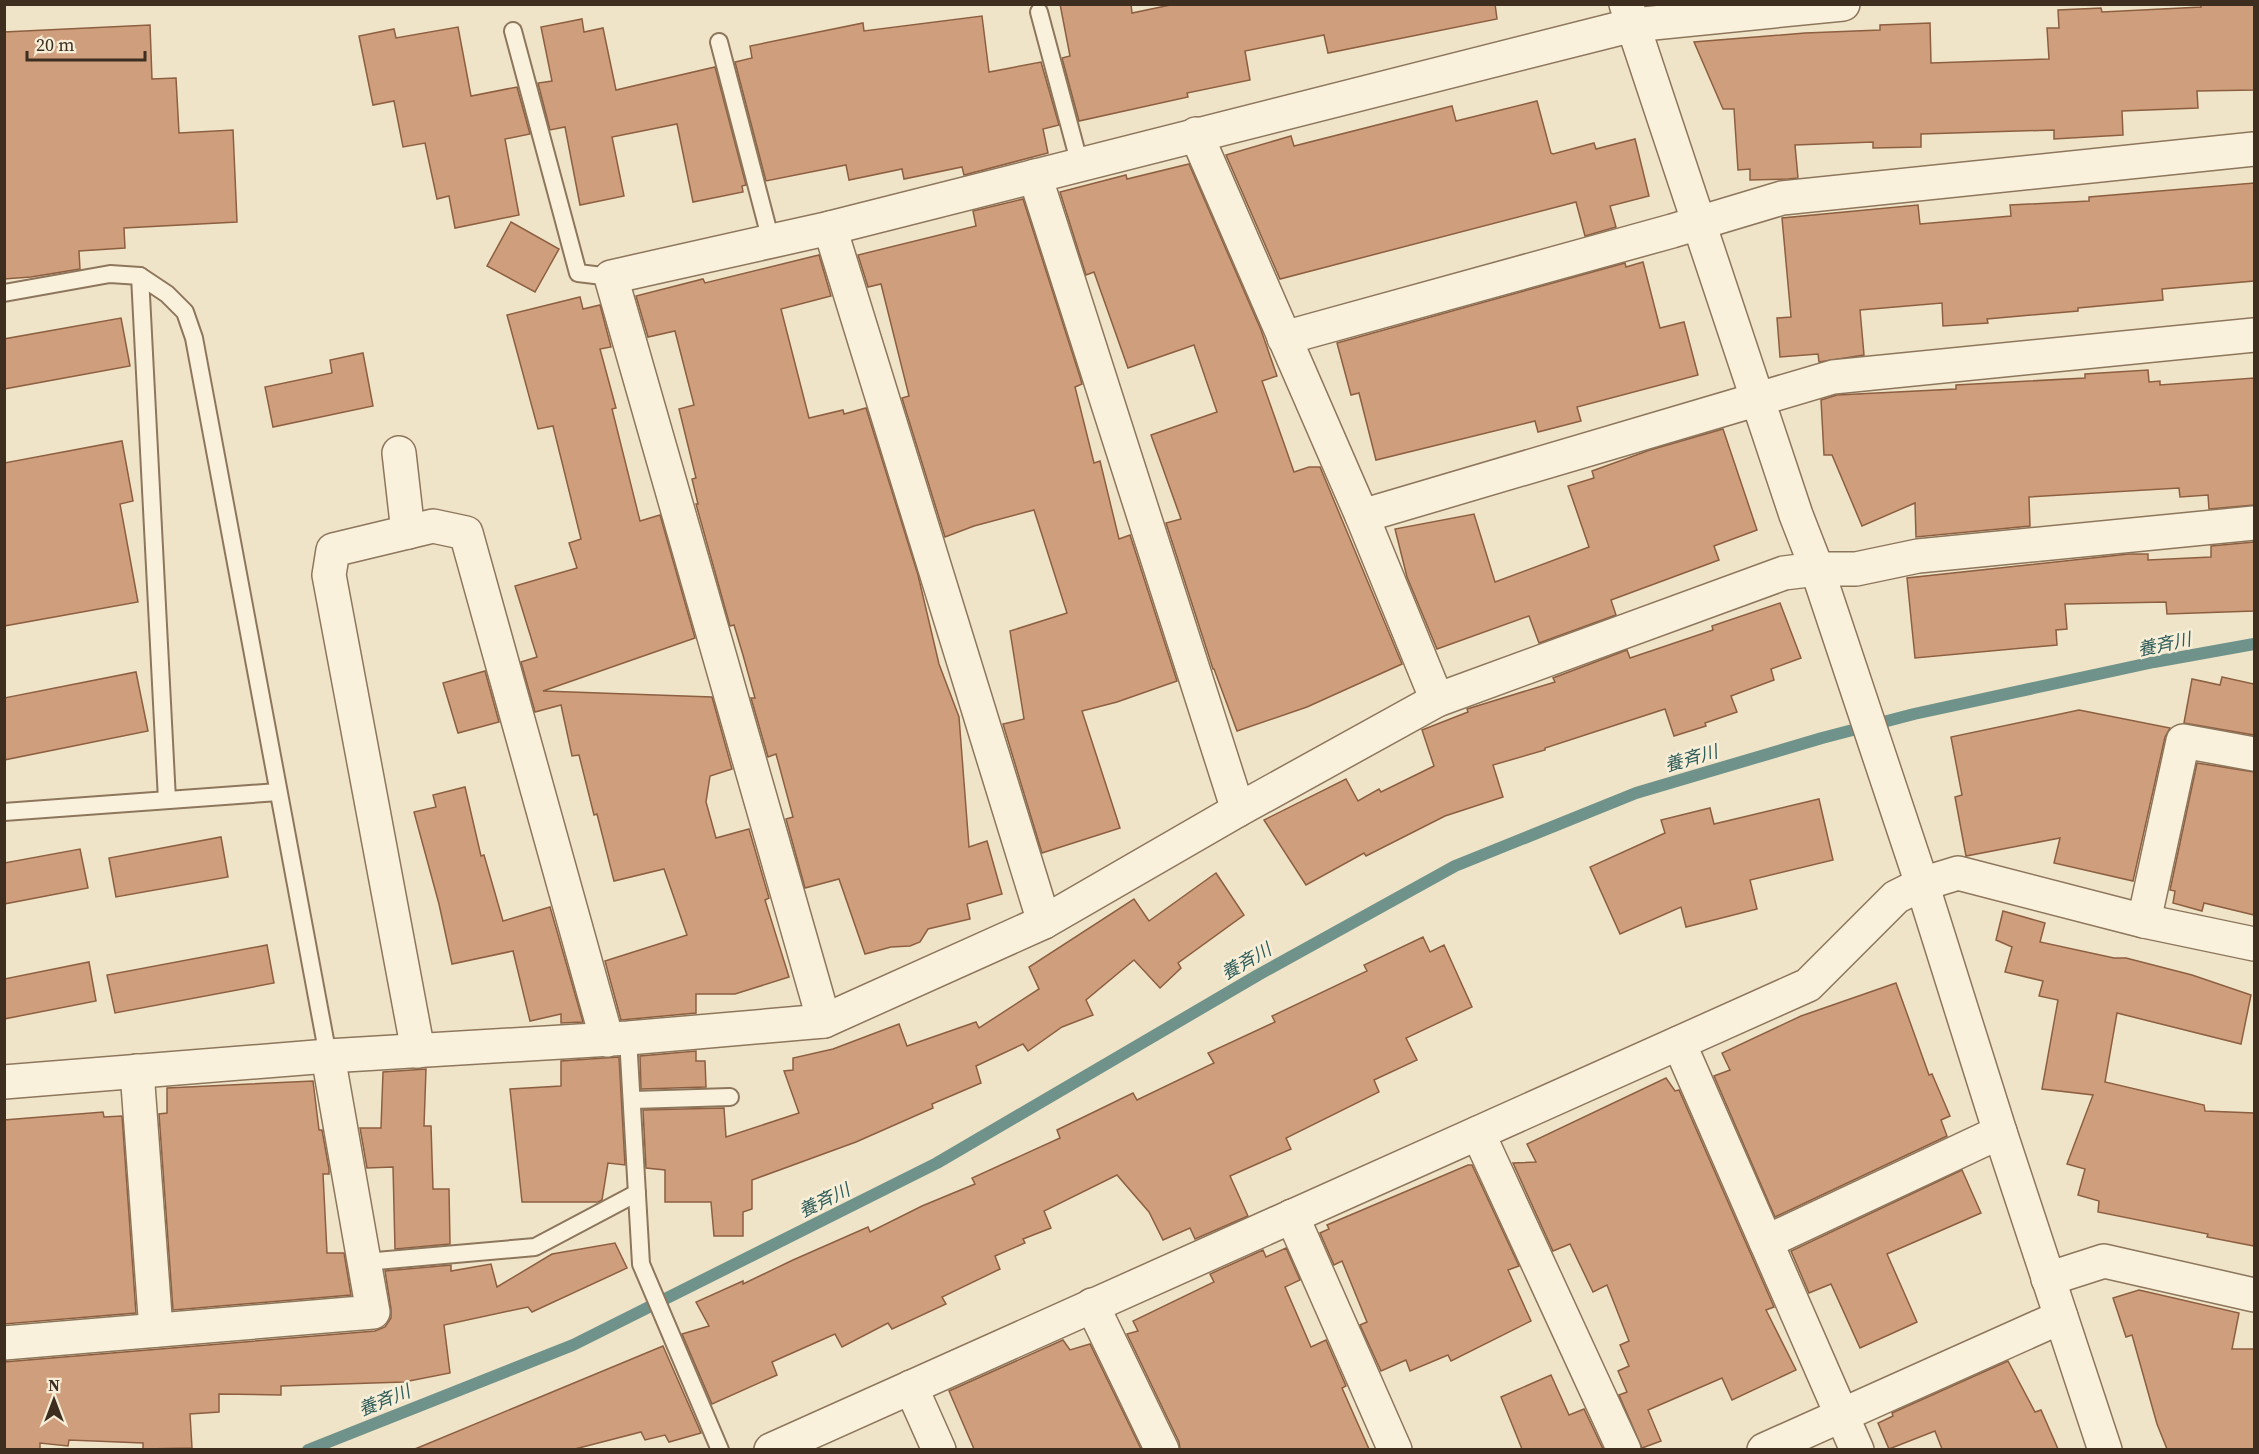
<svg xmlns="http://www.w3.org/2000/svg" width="2259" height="1454" font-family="'Source Serif 4','Noto Sans JP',serif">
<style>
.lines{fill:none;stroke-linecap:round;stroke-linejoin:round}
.stream{stroke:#6f938a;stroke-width:12}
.building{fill:#cf9f7d;stroke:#8d5f41;stroke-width:1.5}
.service-casing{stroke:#8d765c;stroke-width:20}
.minor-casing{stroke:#8d765c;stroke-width:36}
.tertiary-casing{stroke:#8d765c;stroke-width:36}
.service{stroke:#faf1dc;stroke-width:16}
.minor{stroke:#faf1dc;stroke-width:33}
.tertiary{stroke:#faf1dc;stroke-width:33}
.labels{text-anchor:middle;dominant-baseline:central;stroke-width:5;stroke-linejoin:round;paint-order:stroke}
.water-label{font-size:18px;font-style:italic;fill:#2f5d5a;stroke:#f7eed8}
</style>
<rect width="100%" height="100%" fill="#f0e4c8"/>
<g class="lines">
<path class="stream" d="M308,1450L573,1345L937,1163L1258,975L1455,866L1636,793L1822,738L1914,714L2154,662L2254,644"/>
</g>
<g class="building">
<path d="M1060,4H1131L1132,13L1175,4H1495L1497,19L1328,53L1324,35L1245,51L1250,80L1187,93L1188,97L1079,121L1062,58L1070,56Z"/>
<path d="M2200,4H2254V90L2197,91L2198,108L2122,111L2123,135L2054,139V130L1921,134V147L1873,148V142L1795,145L1798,178L1788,179L1750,180V169L1738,170L1734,109H1723L1694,42L1805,33L1880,30V25L1930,23L1931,63L2049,59L2047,28H2059L2058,10L2101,8L2102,12L2201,7Z"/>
<path d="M982,16L989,72L1041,62L1059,125L1043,129L1048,153L964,175L962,167L904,179L902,169L849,180L846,165L766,181L735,62L752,58L750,46L863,23L864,31Z"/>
<path d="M582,19L584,32L603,28L616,90L715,67L746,185L742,186L743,192L693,202L677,124L612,137L624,196L580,205L565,127L550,130L538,83L552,81L541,27Z"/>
<path d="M150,25L152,79L176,78L179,133L233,130L237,222L124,228L125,248L79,251L80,269L31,277L4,279V32Z"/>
<path d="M458,27L471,96L517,87L530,134L505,139L519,215L455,228L449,196L437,199L425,143L403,147L394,101L373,105L359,36L394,29L396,38Z"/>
<path d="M1537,101L1551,153L1553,154L1594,143L1596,149L1635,139L1649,196L1610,206L1616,227L1585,236L1576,202L1280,279L1226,155L1291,136L1294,146L1452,106L1456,121Z"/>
<path d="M1189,164L1261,330L1277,376L1262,381L1294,472L1309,467H1320L1402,664L1307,707L1237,731L1214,669H1213L1166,523L1181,519L1151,435L1217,412L1194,345L1128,368L1094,272L1086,275L1060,192L1126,175L1127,179Z"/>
<path d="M2254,183V281L2162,289L2163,300L2078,308V311L1987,319L1988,323L1943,326L1942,303L1860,310L1864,355L1819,362L1818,354L1780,357L1777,318L1791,317L1782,218L1918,205L1920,224L2011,216L2010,205L2089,201V197Z"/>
<path d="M1023,199L1080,377L1082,384L1075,387L1094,463L1100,461L1119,539L1130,535L1177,681L1117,702L1082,711L1120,828L1042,853L1003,724L1024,719L1010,631L1067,613L1034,510L974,526L945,537L902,398L909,396L881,284L868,287L858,255L976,226L973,211Z"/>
<path d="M511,222L559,249L535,292L487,266Z"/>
<path d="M819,255L831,296L781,309L809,418L843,410L844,414L866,408L918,575L939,664L959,717L969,847L987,841L1002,894L967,904L970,919L928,929L920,942L910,946L891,947L865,954L839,879L805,888L786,819L793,817L776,754L768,757L751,698H755L743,655L734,625L730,626L696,504H698L692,479L696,478L679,409L694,405L675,331L648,337L636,296L703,279L705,283Z"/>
<path d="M1643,262L1660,328L1684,322L1698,375L1577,407L1581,421L1538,432L1535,421L1376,460L1359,393L1351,395L1337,343L1625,263L1626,267Z"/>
<path d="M580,297L583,309L600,305L611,347L600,349L616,408L612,409L640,521L660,515L695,638L543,691L712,697L732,769L710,776L706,802L716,838L749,829L769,898L765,900L789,977L735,994H696V1013L621,1020L605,961L687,935L664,869L614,881L597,814L594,815L579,755L572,756L561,705L535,712L521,662L537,657L515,586L577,568L569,543L581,539L553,426L538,429L507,315Z"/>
<path d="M121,318L130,366L4,389V339Z"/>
<path d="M363,353L373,406L273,427L265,387L332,373L330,360Z"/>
<path d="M2148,370L2149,382L2160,381V385L2254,378V505L2209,509L2208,495L2180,497L2179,488L2029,497L2030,526L1916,537L1915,503L1862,526L1832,455H1824L1821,400L1837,395L1956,389V385L2085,378V374Z"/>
<path d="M1723,429L1757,530L1714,546L1719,560L1611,600L1616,615L1539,643L1529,616L1437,649L1407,577L1395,529L1474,514L1495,582L1589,547L1568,486L1594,478L1592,471L1650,450Z"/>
<path d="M122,441L133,501L120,504L138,602L4,626V463Z"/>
<path d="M2254,542V611L2167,614L2166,602L2065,604L2067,629L2056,630L2057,645L1915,658L1907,578L2129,554H2148V560L2211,557V546Z"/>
<path d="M1780,603L1801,658L1771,669L1774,680L1731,696L1737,712L1705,723L1706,726L1674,736L1665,709L1545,748V750L1493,765L1503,797L1445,816L1366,856L1364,853L1306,885L1264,820L1346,779L1358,801L1379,789L1381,792L1434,766L1422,730L1468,712L1467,709L1555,682L1553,678L1627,650L1630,658L1713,630L1712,626Z"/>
<path d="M485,671L499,722L458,733L443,683Z"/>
<path d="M136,672L148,731L4,760V698Z"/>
<path d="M2222,677L2254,684V735L2184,723L2192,679L2220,685Z"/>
<path d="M2079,710L2170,728L2165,737L2133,881L2054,863L2060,838L1966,856L1955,797L1962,795L1951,737Z"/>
<path d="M2197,763L2254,772V915L2204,903L2202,911L2173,903L2175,891L2170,890Z"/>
<path d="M465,787L481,856L484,855L503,921L550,907L583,1022L561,1023V1014L530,1021L513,951L452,964L439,904L414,812L436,807L433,795Z"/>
<path d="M1819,799L1833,860L1750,880L1757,909L1686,927L1681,907L1620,934L1590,867L1665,833L1661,820L1710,808L1714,824Z"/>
<path d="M221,837L228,877L116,897L109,858Z"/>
<path d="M80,849L88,888L4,904V863Z"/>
<path d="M1216,873L1244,915L1178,963L1181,968L1160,988L1134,960L1086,1000L1093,1015L1062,1027L1028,1051L1023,1044L976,1066L981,1083L932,1104L933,1108L856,1142L752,1180V1209L743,1212V1236H714L711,1202H665V1170L646,1168L643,1110L724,1108L726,1137L799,1113L784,1071L793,1070V1058L833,1049L899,1024L907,1046L976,1022L979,1028L1039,989L1029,967L1134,899L1149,921Z"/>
<path d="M2003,911L2045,923L2040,942L2114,958H2126L2192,975L2251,995L2241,1044L2117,1013L2105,1082L2204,1105L2205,1111L2254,1113V1246L2207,1237L2208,1234L2098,1212L2099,1201L2078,1195L2085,1169L2067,1164L2093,1095L2042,1089L2058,1000L2039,996L2043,981L2005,972L2012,947L1996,940Z"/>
<path d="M1423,937L1430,952L1444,945L1472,1007L1406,1038L1417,1060L1374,1080L1379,1092L1286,1138L1291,1149L1230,1176L1248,1216L1195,1239L1190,1228L1163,1240L1149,1212L1117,1175L1044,1211L1051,1228L1023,1239L1025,1243L995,1256L1000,1269L942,1297L946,1304L892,1329L888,1323L842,1347L835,1334L772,1362L777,1375L712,1404L682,1334L709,1326L696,1302L743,1281V1284L793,1260L868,1227L870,1232L922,1206L975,1184L972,1178L1060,1138L1057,1130L1133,1093L1137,1100L1214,1063L1208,1053L1275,1022L1272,1016L1367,971L1364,965Z"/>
<path d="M267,945L274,983L115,1013L107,975Z"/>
<path d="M89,962L96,1001L4,1019V979Z"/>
<path d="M1896,983L1929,1075L1932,1074L1950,1116L1941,1120L1947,1136L1775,1217L1714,1076L1730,1070L1722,1053L1801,1016Z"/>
<path d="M696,1051V1061H705L706,1087L641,1089L640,1056Z"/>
<path d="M619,1057L625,1165L608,1163L602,1200L598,1202H522L510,1089L561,1086V1061Z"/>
<path d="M426,1069L424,1126H431L433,1189H449L450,1244L395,1249L393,1167L367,1168L360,1128H381L383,1072Z"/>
<path d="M1666,1078L1675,1091L1679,1090L1774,1307L1766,1310L1796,1370L1732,1400L1722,1378L1648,1410L1661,1441L1642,1448L1619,1395L1627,1392L1618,1371L1629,1366L1620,1345L1629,1341L1607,1285L1593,1292L1570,1244L1553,1251L1513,1163L1536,1162L1527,1144Z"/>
<path d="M313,1081L319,1130H322L329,1169V1174H323L327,1253H344L351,1295L173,1310L159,1114L167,1113V1088Z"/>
<path d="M103,1112L104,1117L122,1116L136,1313L4,1324V1120Z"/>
<path d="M1468,1165H1472L1519,1266L1508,1270L1531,1321L1451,1361L1448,1355L1410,1371L1406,1360L1381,1371L1360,1325L1367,1322L1342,1261L1334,1265L1320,1233L1329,1229L1327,1225Z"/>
<path d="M1962,1170L1981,1213L1887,1254L1917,1322L1860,1348L1831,1284L1809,1293L1791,1251Z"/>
<path d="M615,1243L627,1268L532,1312L528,1307L444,1325L450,1373L404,1382L281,1386V1395L219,1394V1412L190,1414L192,1448L143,1449V1443L69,1440L68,1446L40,1443V1449H4V1362L375,1331L385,1327L391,1318V1309L385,1271L451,1265V1271L491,1264L497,1287L552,1254Z"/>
<path d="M1286,1248L1300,1280L1285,1287L1311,1347L1326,1340L1346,1386L1342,1388L1369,1449H1180L1179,1442L1127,1334L1138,1331L1133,1321L1214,1282L1210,1274L1263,1250L1266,1257Z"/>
<path d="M2139,1290L2239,1313L2232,1349H2254V1449H2167L2157,1424L2132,1335L2126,1337L2113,1298Z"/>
<path d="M1063,1340L1070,1350L1090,1344L1141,1449H974L949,1391Z"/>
<path d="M663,1346L701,1433L669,1442L665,1435L645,1440L641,1432L575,1449H415Z"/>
<path d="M2008,1361L2035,1412L2041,1410L2058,1449H1942L1935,1431L1889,1449L1878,1423L1893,1416L1892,1413Z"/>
<path d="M1551,1375L1569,1415L1584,1409L1603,1449H1522L1501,1397Z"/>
</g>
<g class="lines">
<g class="service-casing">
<g id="service">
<path d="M1039,12L1080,165"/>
<path d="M513,31L578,273L611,277"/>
<path d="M719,42L771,241"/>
<path d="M140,276L167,800"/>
<path d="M4,293L110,274L140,276L167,294L185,312L194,338L328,1056"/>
<path d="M4,812L278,792"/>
<path d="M628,1038L641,1264L720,1450"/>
<path d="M633,1100L730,1097"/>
<path d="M365,1262L535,1247L637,1193"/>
</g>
</g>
<g class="minor-casing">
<g id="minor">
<path d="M1196,134L1362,516L1437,700"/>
<path d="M1035,176L1238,810"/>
<path d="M830,228L1044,922"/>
<path d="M1284,338L1672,231L1782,198L2254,149"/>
<path d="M399,453L408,532"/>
<path d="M1362,516L1833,377L2254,335"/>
<path d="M2144,921L2183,741L2254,754"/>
<path d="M824,1021L611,277L830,228L1633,25L1843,4"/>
<path d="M1679,1043L1857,1450"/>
<path d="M418,1051L329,575L333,550L433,526L466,533L607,1040"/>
<path d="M137,1071L156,1330"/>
<path d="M4,1082L328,1056L628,1038L824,1021L1044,922L1238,810L1437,700L1784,573L1817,569H1856L1918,556L2254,523"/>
<path d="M1478,1133L1624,1450"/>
<path d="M1292,1216L1395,1450"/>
<path d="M1766,1242L2000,1132"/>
<path d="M2048,1279L2104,1261L2254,1295"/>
<path d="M1092,1305L1162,1450"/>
<path d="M4,1343L373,1312L328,1056"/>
<path d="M911,1387L939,1450"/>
<path d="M771,1450L1808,985L1896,897L1922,884L1958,873L2144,921L2254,944"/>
<path d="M1764,1450L2061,1317"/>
</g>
</g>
<g class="tertiary-casing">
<path id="tertiary" d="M1626,4L1796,515L1817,569L1922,884L2000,1132L2105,1450"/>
</g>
<use href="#service" class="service"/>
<use href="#minor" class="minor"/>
<use href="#tertiary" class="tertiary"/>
</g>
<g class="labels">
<g class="water-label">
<text transform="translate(2164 644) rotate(-12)">養斉川</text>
<text transform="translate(1691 758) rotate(-16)">養斉川</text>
<text transform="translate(1246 961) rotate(-30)">養斉川</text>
<text transform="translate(824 1200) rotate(-26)">養斉川</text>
<text transform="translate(384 1400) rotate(-22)">養斉川</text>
</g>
</g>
<rect width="2259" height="1454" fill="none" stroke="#3d2e20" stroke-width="12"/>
<g transform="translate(54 1400)" stroke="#f7eed8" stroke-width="4.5" paint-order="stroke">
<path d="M0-4.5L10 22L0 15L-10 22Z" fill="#3d2e20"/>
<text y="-9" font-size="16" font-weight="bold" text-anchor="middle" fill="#3d2e20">N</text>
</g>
<path d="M27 51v9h118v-9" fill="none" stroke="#3d2e20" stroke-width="3"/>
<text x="36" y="51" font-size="18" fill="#3d2e20" stroke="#f7eed8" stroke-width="4.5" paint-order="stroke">20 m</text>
</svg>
